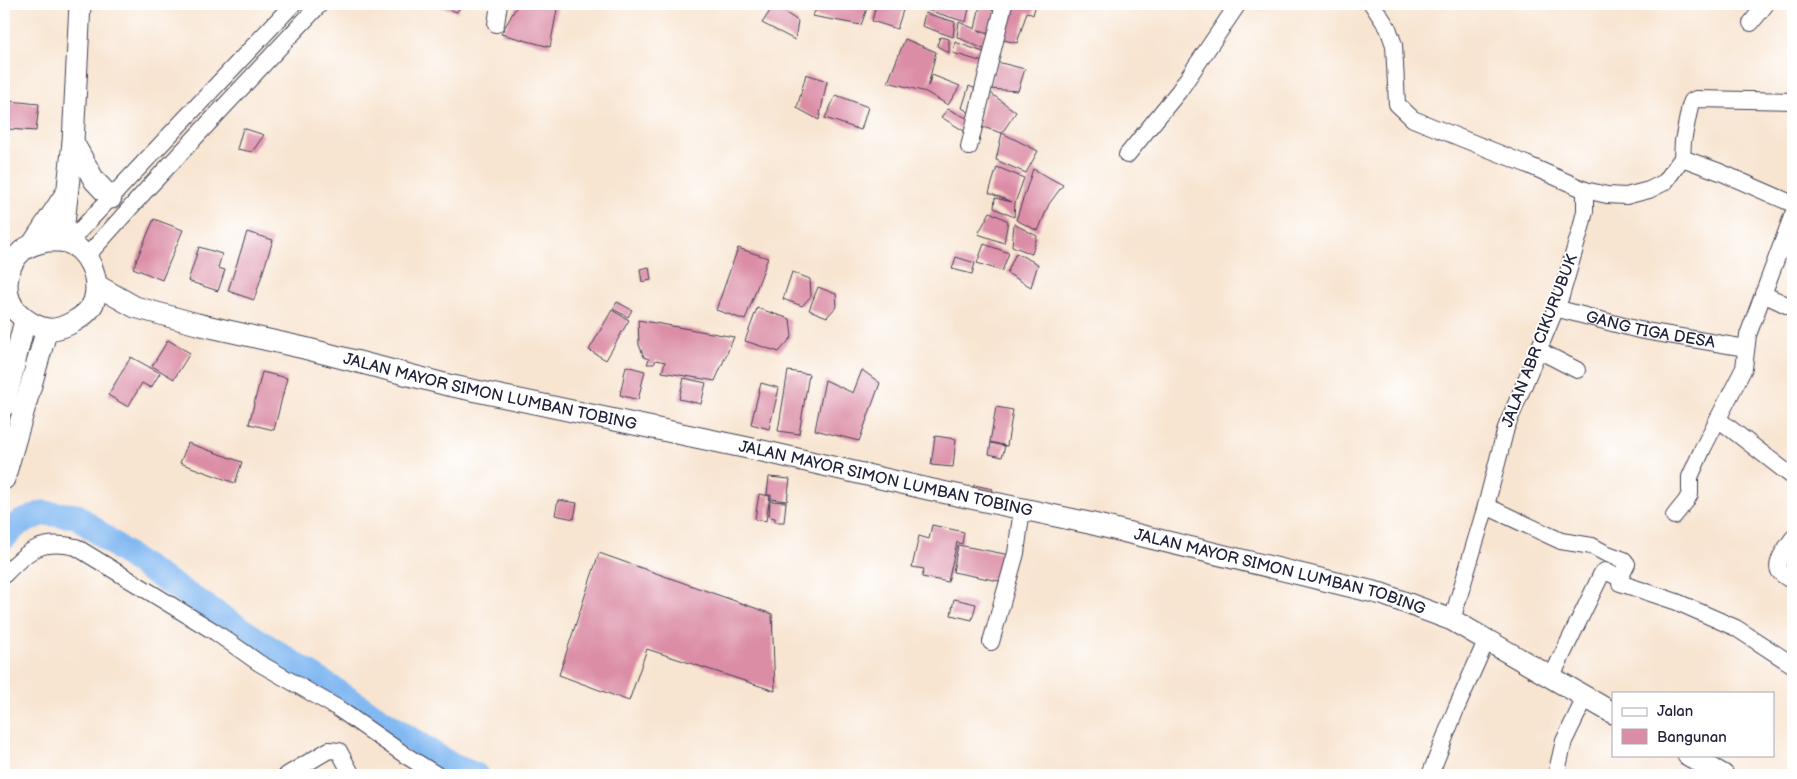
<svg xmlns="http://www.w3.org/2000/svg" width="1797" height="779" font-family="'Balsamiq Sans',sans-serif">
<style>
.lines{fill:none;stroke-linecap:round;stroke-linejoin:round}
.river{stroke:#83b9f2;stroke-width:25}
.building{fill:#db8da6}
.minor-casing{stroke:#423f52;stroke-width:18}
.major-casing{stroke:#423f52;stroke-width:23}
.minor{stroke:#fff;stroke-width:16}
.major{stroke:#fff;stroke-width:21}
.labels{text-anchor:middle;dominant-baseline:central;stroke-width:4;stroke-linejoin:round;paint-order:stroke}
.street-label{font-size:16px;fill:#22223b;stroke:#fff}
</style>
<rect width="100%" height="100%" fill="#fff"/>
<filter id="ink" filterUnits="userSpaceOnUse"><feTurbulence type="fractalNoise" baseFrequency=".02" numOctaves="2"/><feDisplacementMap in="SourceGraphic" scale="10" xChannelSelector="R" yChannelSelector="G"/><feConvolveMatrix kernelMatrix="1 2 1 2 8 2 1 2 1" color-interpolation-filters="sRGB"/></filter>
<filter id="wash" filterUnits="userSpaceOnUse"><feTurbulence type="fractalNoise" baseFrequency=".0096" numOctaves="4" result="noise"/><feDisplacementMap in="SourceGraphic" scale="20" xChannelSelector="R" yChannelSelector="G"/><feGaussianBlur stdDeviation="1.12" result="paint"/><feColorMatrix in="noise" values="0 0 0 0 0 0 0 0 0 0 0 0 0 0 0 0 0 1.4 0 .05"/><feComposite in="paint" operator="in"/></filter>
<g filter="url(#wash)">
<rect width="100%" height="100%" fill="#f8e5d1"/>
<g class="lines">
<path class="river" d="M4,538L19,523L43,513L77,516L134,560L451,765L476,775"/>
</g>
<g id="blocks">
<g class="building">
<path d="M440,4H462L457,12L438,6Z"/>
<path d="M518,4H558L550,47L501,34Z"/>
<path d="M820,4H861L868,6L861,25L812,16Z"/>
<path d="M876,4H905L897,29L872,21Z"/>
<path d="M911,4H970L966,22L911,5Z"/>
<path d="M1007,4H1036L1033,15L1027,12L1017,43L999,39Z"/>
<path d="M774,5L798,21L795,40L762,23Z"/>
<path d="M980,5L996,12L992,33L978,30L992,36L990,52L957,37L959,22L975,29Z"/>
<path d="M925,13L955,22L953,37L922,26Z"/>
<path d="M940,37L949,39V53L937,46Z"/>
<path d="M905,39L936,52L928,86L932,75L960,86L948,105L926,92L888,82Z"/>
<path d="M955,42L986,53L983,62L953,53Z"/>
<path d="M997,62L1025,69L1018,91L990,89Z"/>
<path d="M806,74L827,81L819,120L797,108Z"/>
<path d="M969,86L983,92L977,117L962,108Z"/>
<path d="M988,91L1016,112L1002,133L1038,151L1026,173L996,160L1002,133L979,126Z"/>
<path d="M836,95L868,107L861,130L825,118Z"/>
<path d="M10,101L39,104L36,131L8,129Z"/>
<path d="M948,109L969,119V134L941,117Z"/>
<path d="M243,128L264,135L252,152L237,149Z"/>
<path d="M997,167L1024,178L1015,203L1014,217L994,208L995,198L1012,202L989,193Z"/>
<path d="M1033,169L1063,185L1049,204L1038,231L1016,220Z"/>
<path d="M990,212L1008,221L1004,243L978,234Z"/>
<path d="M154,219L183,230L162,280L133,268Z"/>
<path d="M1014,224L1037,236L1032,254L1012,246Z"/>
<path d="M247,232L273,240L254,300L228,291Z"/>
<path d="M984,244L1009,253L1002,271L977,263Z"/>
<path d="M199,247L222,254L218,268L225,270L218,291L188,281Z"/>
<path d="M738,248L768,258L745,320L716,310Z"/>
<path d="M1016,253L1038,264L1031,287L1007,273Z"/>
<path d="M956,257L975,263L972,274L952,269Z"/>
<path d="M649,267L651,280L642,282L640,269Z"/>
<path d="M792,272L810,279L811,296L802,306L783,299Z"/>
<path d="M818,287L836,294L837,306L827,317L809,310Z"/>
<path d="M617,302L632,310L628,317L613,309Z"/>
<path d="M757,308L790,319L792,337L779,352L745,341Z"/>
<path d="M612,310L629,320L606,360L589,350Z"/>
<path d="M638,320L734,337L715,381L662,372L665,362L656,360L654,364H647L649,359L644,357L639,345Z"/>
<path d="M168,340L190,353L174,379L152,366Z"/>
<path d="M131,357L160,373L151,388L142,383L128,407L108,395Z"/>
<path d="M626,366L645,371L638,400L620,395Z"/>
<path d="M862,370L880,383L859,441L815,430L825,380L853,393Z"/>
<path d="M788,371L809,374L799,434L778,431Z"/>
<path d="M262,372L287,378L274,430L249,424Z"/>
<path d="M684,378L706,383L701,404L679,399Z"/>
<path d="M761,383L779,388L769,429L751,424Z"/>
<path d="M996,407L1013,410L1007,446L990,442Z"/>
<path d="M935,436L956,439L953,467L931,465Z"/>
<path d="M188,443L242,462L235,483L180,463Z"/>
<path d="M991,443L1005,446L1002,457L989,454Z"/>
<path d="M769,477L790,479L787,501L771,499V495H767Z"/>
<path d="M974,485L993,489L991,499L972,495Z"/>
<path d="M759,494L770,496L766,521L755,519Z"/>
<path d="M558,500L577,503L574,519L555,515Z"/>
<path d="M770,501L786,502L784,522H775V518L769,517Z"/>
<path d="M932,525L964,532L962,544L957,542L948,582L922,577L924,569L912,567L919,536L929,539Z"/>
<path d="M958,545L1010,555L1004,582L953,572Z"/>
<path d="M599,553L772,614L775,691L647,649L629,701L559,675Z"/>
<path d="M954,599L976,604L972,620L951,615Z"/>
</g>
</g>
</g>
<g filter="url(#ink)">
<use href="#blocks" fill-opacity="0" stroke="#423f52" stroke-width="1"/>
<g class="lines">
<g class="minor-casing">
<g id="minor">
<path d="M1372,4L1388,28L1394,45L1397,104L1413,119L1526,164L1585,190V211L1581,228L1561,296L1506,428L1486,506L1452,620"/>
<path d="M1751,23L1766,4"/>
<path d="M496,24L499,4"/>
<path d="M969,147L1004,4"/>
<path d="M1127,155L1179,91L1238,4"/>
<path d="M1682,158L1720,172L1793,204"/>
<path d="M1585,190L1607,195L1626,196L1649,190L1665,182L1682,158L1683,141L1690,106L1692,101L1696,99L1793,101"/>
<path d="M68,243L293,4"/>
<path d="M86,257L148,188L320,4"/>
<path d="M1763,294L1793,308"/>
<path id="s1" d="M1555,308L1639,330L1746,348"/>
<path d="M1538,350L1577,370"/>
<path d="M1718,419L1793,477"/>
<path d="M1486,506L1561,541L1592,546L1605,553L1624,560L1627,564L1620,578"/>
<path d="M1674,516L1686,501L1690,494V477L1703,448L1744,368L1748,335L1793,214"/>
<path d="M1793,538C1788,546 1773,563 1780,572C1783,576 1790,579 1793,582"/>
<path d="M4,575C28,550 41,539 76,547L215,632L259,663L336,707L405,755L437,775"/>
<path d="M991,642L1016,553L1022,509"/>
<path d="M1551,678L1602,573L1605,571L1620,578V583L1677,602L1736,628L1793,665"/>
<path d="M287,775L329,750L339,751L352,775"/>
<path d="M1430,775L1456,709L1487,639"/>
<path d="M1556,775L1564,741L1585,698"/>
</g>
</g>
<g class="major-casing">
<g id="major">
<path d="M73,142L94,180L111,198"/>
<path d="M47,241C51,241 57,241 62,241C88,246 101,278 94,301C89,316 62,331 47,329C36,327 25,320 18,313C1,296 5,266 22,251C29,245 38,243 47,241Z"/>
<path d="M62,241L73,142L80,4"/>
<path d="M32,245L65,195"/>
<path id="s2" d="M96,285L135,307L197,324L304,348L448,385L767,452L928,489L1089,523L1382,594L1452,620L1613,713"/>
<path d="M4,406L25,320"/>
<path d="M4,479L47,329"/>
<path d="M1688,755L1723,775"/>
</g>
</g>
<use href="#minor" class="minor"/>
<use href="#major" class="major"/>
</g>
</g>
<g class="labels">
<g class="street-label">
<text stroke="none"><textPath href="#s1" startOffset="98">GANG TIGA DESA</textPath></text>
<text transform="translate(1540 341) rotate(-69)">JALAN ABR CIKURUBUK</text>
<text stroke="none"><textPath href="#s2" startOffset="410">JALAN MAYOR SIMON LUMBAN TOBING</textPath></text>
<text stroke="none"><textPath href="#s2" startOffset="815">JALAN MAYOR SIMON LUMBAN TOBING</textPath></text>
<text stroke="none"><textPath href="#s2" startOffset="1220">JALAN MAYOR SIMON LUMBAN TOBING</textPath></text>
</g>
</g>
<rect width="1797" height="779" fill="none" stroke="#fff" stroke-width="20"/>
<rect x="1612" y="692" width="162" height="65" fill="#ffffff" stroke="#a7a7b1"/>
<rect x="1622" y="708" width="25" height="8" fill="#ffffff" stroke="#a7a7b1"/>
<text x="1657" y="716" font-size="15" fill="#22223b">Jalan</text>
<rect x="1622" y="729" width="25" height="15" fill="#db8da6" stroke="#a7a7b1"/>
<text x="1657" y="742" font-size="15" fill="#22223b">Bangunan</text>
</svg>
